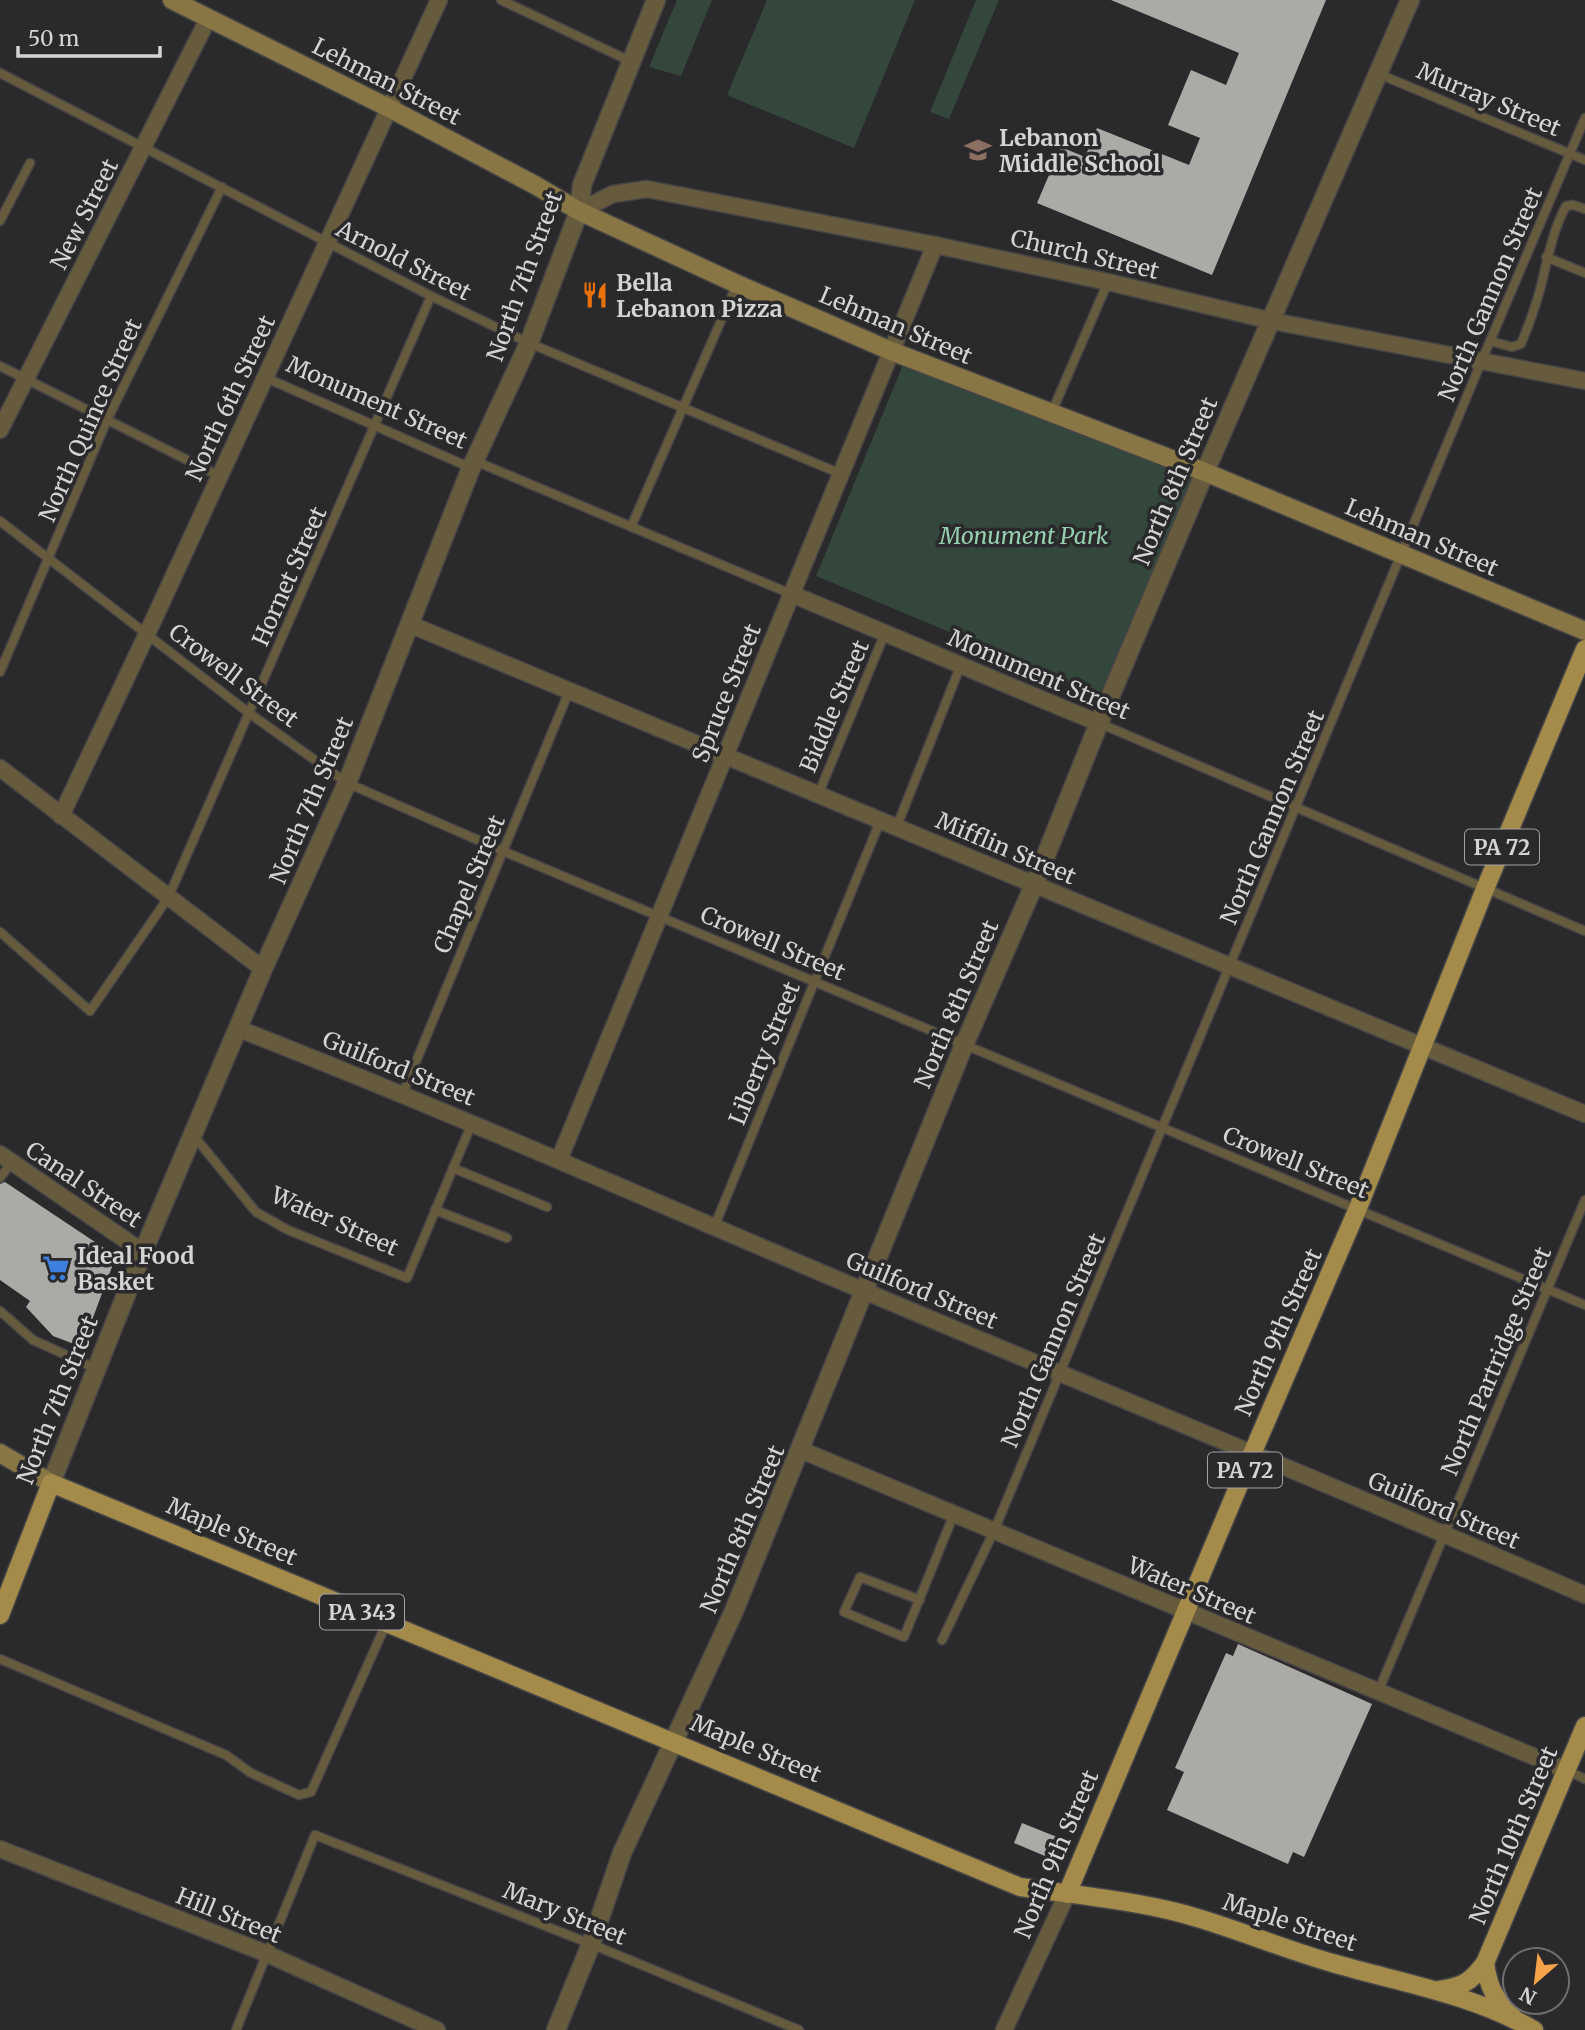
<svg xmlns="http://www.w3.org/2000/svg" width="1585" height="2030" font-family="Merriweather,serif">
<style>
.green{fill:#34473d}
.building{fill:#acaaa7}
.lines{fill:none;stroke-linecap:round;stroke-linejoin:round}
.service-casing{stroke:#454446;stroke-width:11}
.minor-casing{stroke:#454446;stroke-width:19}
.tertiary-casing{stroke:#454446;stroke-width:21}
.secondary-casing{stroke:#454446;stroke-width:21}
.primary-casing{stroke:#454446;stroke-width:21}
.service{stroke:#675b3d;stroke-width:8}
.minor{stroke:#675b3d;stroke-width:16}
.tertiary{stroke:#675b3d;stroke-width:18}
.secondary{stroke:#897645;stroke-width:18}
.primary{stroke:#a48b4a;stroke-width:18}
.labels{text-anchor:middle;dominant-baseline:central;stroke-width:7;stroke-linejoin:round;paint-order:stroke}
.shield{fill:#2a292b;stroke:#a1a0a2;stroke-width:2}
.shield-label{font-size:21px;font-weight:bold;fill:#d4d3d5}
.street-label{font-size:23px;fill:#d4d3d5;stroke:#2a292b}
.poi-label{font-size:23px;font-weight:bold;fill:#d4d3d5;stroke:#2a292b;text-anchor:start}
.park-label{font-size:23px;font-style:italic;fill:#94cfb0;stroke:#2a292b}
</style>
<rect width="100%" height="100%" fill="#2a292b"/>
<g class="green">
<path d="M677,0H712L681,76L649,67Z"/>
<path d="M767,0H915L854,148L727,95Z"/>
<path d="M976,0H999L949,119L930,112Z"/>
<path d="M905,360L1194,476L1102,696L816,576Z"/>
</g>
<g class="building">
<path d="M1111,0H1326L1212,275L1037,203L1061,147L1085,157L1097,128L1189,165L1200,138L1168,125L1191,70L1226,85L1239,53Z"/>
<path d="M5,1182L116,1256L82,1347L53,1336L26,1307L30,1301L0,1280V1184Z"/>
<path d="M1238,1644L1372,1704L1304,1857L1293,1852L1288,1864L1167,1810L1184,1772L1175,1768L1226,1653L1233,1656Z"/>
<path d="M1022,1823L1067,1841L1059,1862L1014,1843Z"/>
</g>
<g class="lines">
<g class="service-casing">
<g id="service">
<path d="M501,0L630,61"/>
<path d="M0,73L431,296L529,343L841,474"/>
<path d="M1379,74L1585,160"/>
<path d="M0,221L30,163"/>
<path d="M1546,257L1585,273"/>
<path d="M1490,341L1512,347L1521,344C1531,320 1540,294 1545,269C1550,248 1555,226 1566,206L1573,205L1585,209"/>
<path d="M0,366L219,476"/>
<path d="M264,377L471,468"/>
<path d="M1051,414L1108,282"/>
<path d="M475,461L791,594"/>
<path d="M0,521L249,713L347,783L503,851L1585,1305"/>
<path d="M631,527L737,284"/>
<path d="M0,672L107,420L222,187"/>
<path d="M1099,723L1585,931"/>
<path d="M818,795L885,633"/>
<path d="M897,826L960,667"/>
<path d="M0,932L90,1011L168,898L431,296"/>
<path d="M403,1093L570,689"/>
<path d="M194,1136L256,1212L288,1230L407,1278L472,1123"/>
<path d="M453,1168L547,1207"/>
<path d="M0,1178L12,1162"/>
<path d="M435,1210L507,1238"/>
<path d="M715,1225L881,819"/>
<path d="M0,1311L33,1340L95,1368"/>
<path d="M920,1600L860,1577L844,1612L904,1637L954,1514"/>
<path d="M942,1640L994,1531L1482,360L1585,118"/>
<path d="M0,1659L226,1755L251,1773L299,1795L311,1792L386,1624"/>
<path d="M1378,1692L1585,1200"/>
<path d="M1566,1770L1585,1779"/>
<path d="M236,2030L315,1835L591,1944L799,2030"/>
</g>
</g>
<g class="minor-casing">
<g id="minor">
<path d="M579,211L613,194L647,189L935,245L1108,282L1272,321L1585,381"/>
<path d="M0,430L208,19"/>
<path d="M791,594C894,636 996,681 1099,723"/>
<path d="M409,624L1585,1114"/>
<path d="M0,768L263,969"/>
<path d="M61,816L147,634L439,0"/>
<path d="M239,1029C451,1112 659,1204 869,1293C1107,1394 1348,1491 1585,1595"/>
<path d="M0,1154L143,1252"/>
<path d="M559,1160L935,245"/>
<path d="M801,1450L1566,1770"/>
<path d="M0,1849L265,1953L437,2030"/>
<path d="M1004,2030L1067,1894"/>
</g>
</g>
<g class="tertiary-casing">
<g id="tertiary">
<path d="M51,1483L143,1252L263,969L347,783L471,468L529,343L579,211L582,185L656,0"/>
<path d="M556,2030L591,1944L622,1853L734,1611L964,1045L1034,885L1099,723L1205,472L1410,0"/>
</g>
</g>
<g class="secondary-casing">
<g id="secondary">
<path d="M172,0L389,108L535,185L579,211L737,284L891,351L1205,472L1585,631"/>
<path d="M0,1453L51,1483"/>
</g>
</g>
<g class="primary-casing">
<g id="primary">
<path d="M0,1615L51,1483L1020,1887C1075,1895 1131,1900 1184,1914C1235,1928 1285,1950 1336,1964C1402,1983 1474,1995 1534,2030"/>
<path d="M1067,1894L1252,1454L1358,1208L1485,889L1585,649"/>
<path d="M1485,1963C1489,1989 1494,1998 1513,2017"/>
<path d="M1439,1990C1463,1986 1470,1983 1485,1963L1585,1726"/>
</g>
</g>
<use href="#service" class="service"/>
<use href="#minor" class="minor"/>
<use href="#tertiary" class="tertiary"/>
<use href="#secondary" class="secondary"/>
<use href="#primary" class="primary"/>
</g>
<defs>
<g id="school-bare" transform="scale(2.1)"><path d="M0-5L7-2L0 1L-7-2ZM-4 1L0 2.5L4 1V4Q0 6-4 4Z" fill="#8d6e63" stroke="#2a292b" stroke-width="2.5" paint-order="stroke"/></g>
<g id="restaurant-bare" transform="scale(2.1)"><path d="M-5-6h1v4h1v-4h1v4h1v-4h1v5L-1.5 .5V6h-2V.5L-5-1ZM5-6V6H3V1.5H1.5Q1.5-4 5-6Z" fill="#e8710a" stroke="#2a292b" stroke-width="2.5" paint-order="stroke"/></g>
<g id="supermarket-bare" transform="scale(2.1)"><path d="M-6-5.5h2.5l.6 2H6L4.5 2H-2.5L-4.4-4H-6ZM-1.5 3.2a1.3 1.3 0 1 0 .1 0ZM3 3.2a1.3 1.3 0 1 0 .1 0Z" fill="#3f7fe0" stroke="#2a292b" stroke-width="2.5" paint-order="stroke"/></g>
</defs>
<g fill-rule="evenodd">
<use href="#school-bare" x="978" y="150"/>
<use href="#restaurant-bare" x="595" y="295"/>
<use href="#supermarket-bare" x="56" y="1268"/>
</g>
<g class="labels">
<g class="shield">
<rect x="1465" y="829.5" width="74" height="35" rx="5"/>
<rect x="1208" y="1452.5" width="74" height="35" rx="5"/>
<rect x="320" y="1594.5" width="84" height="35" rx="5"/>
</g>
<g class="shield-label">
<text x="1502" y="847">PA 72</text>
<text x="1245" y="1470">PA 72</text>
<text x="362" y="1612">PA 343</text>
</g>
<g class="street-label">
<text transform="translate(387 81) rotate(27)">Lehman Street</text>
<text transform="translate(1489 99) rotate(23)">Murray Street</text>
<text transform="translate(84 214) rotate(-63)">New Street</text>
<text transform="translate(1085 254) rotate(13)">Church Street</text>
<text transform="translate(404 260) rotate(27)">Arnold Street</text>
<text transform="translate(524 276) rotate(-70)">North 7th Street</text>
<text transform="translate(1490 294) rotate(-67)">North Gannon Street</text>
<text transform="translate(896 325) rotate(23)">Lehman Street</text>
<text transform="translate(230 398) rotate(-65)">North 6th Street</text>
<text transform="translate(377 402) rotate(24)">Monument Street</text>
<text transform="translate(90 420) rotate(-66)">North Quince Street</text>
<text transform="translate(1175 481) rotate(-67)">North 8th Street</text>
<text transform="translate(1422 537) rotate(23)">Lehman Street</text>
<text transform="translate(289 576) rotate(-66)">Hornet Street</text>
<text transform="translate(1039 674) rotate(23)">Monument Street</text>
<text transform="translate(234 675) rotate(37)">Crowell Street</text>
<text transform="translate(726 693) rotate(-68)">Spruce Street</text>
<text transform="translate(834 706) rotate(-67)">Biddle Street</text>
<text transform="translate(311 800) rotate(-67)">North 7th Street</text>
<text transform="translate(1272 817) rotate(-67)">North Gannon Street</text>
<text transform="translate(1006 848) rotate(23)">Mifflin Street</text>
<text transform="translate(469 884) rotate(-67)">Chapel Street</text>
<text transform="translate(773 943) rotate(23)">Crowell Street</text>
<text transform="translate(956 1004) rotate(-67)">North 8th Street</text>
<text transform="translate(764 1053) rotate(-68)">Liberty Street</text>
<text transform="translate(399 1068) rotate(22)">Guilford Street</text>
<text transform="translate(1296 1162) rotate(22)">Crowell Street</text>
<text transform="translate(84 1184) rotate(34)">Canal Street</text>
<text transform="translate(335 1221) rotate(24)">Water Street</text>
<text transform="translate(922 1290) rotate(23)">Guilford Street</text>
<text transform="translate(1278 1332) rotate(-66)">North 9th Street</text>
<text transform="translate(1053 1340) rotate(-67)">North Gannon Street</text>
<text transform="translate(1496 1361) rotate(-67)">North Partridge Street</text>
<text transform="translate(57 1400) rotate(-68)">North 7th Street</text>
<text transform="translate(1444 1510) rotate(23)">Guilford Street</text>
<text transform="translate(742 1529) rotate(-67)">North 8th Street</text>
<text transform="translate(232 1531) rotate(23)">Maple Street</text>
<text transform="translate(1192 1590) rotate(23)">Water Street</text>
<text transform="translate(756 1748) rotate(23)">Maple Street</text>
<text transform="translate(1513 1835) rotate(-67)">North 10th Street</text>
<text transform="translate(1056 1854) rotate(-67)">North 9th Street</text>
<text transform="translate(565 1913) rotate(22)">Mary Street</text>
<text transform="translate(229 1915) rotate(22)">Hill Street</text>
<text transform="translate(1290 1922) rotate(18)">Maple Street</text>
</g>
<g class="poi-label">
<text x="999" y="137">Lebanon<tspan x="999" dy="26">Middle School</tspan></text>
<text x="616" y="282">Bella<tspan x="616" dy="26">Lebanon Pizza</tspan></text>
<text x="77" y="1255">Ideal Food<tspan x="77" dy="26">Basket</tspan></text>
</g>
<g class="park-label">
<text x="1024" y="535">Monument Park</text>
</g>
</g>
<g transform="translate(1536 1981) rotate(208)"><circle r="33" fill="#2a292b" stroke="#6e6d6f" stroke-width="2"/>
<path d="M0-5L12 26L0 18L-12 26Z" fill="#f6a248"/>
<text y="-10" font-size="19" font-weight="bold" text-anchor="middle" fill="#d4d3d5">N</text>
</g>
<path d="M18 46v10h142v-10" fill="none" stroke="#d4d3d5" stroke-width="3.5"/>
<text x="28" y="46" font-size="21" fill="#d4d3d5" stroke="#2a292b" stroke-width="5" paint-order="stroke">50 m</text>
</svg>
